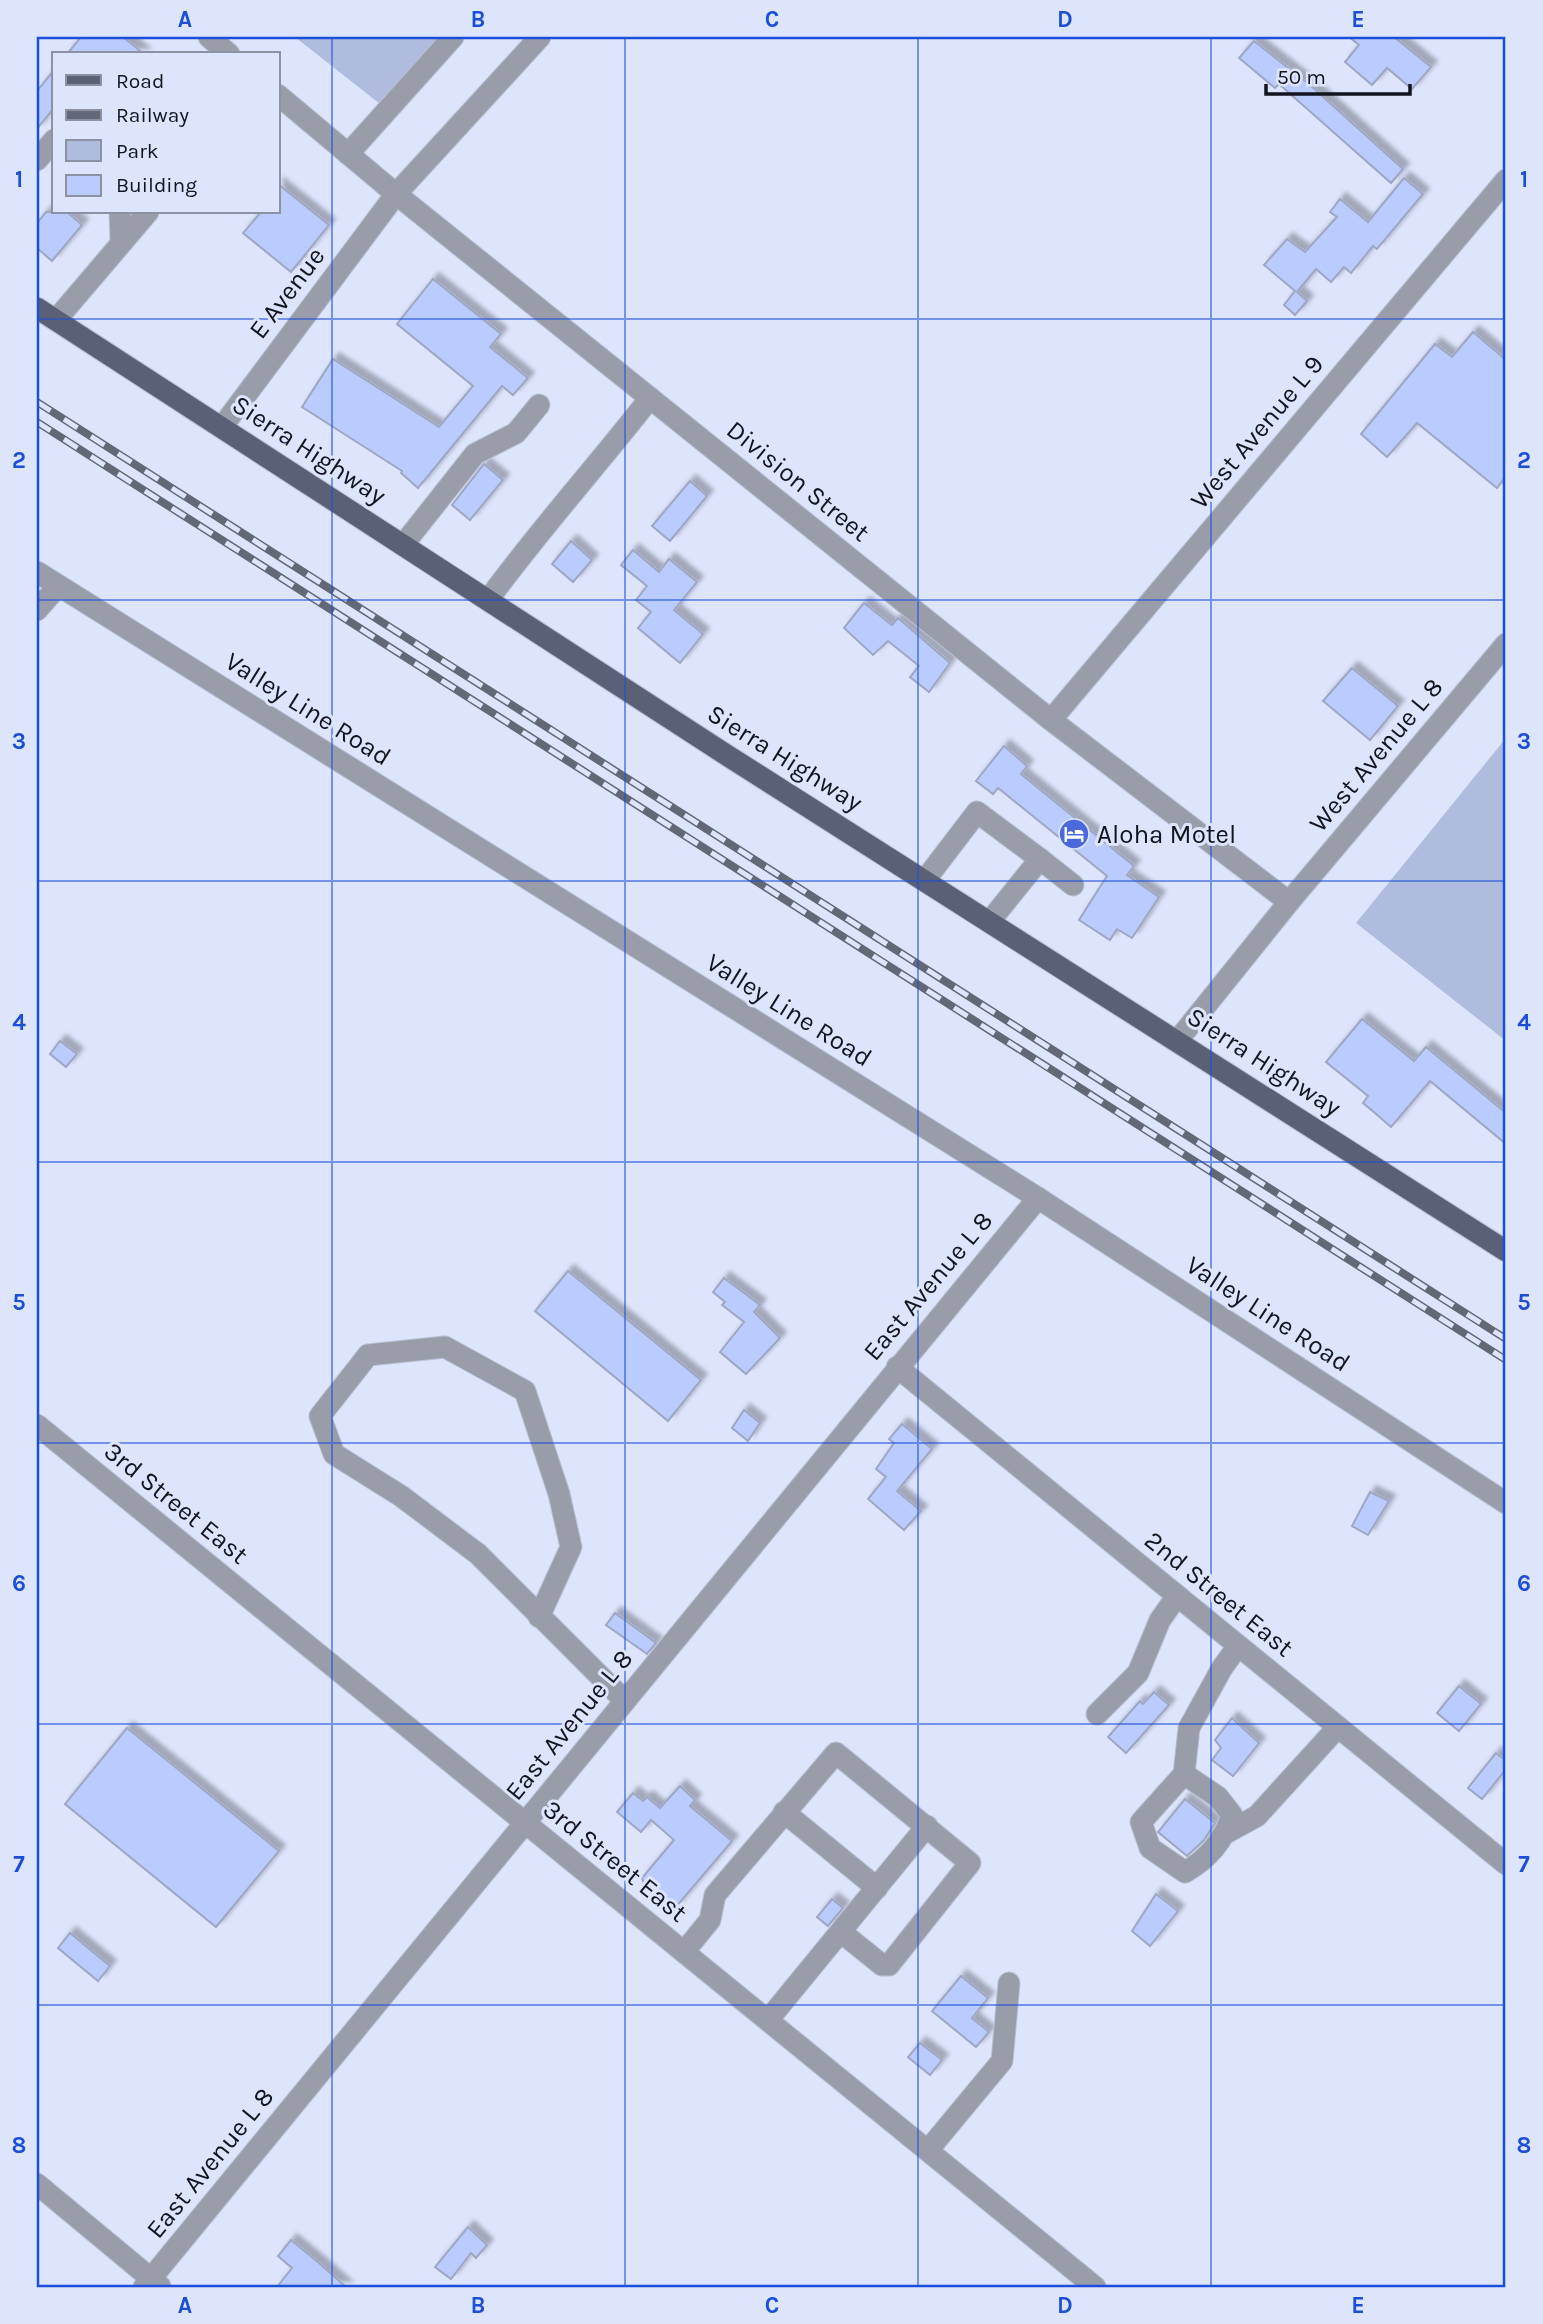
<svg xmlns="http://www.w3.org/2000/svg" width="1543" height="2324" font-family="Karla,sans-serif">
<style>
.green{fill:#afbcde}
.building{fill:#bacbfd;stroke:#9da7c3;stroke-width:2;filter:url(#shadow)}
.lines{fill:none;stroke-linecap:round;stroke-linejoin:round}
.minor-casing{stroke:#b8c0d4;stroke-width:23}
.major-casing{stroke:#b8c0d4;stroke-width:23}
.minor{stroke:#989da9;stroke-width:21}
.major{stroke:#5a6176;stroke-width:21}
.rail-casing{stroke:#636877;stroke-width:8}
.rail{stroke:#dde5fc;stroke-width:5;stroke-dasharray:16;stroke-linecap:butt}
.grid{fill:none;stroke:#1d4ed8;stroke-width:2;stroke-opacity:0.55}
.labels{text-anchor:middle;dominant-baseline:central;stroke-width:6;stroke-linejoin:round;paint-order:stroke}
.street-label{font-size:26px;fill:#12151f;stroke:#dde5fc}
.poi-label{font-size:26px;fill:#12151f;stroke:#dde5fc;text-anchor:start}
.neatline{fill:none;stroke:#1d4ed8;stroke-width:2.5}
.grid-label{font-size:23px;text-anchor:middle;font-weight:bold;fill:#1d4ed8}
</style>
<defs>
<filter id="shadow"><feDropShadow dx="6" dy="-6" stdDeviation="2" flood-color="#0004"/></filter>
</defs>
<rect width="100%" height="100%" fill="#dde5fc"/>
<g class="green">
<path d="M295,37H446L389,111Z"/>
<path d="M1506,738V1041L1356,923Z"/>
</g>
<g class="building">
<path d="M81,37H123L144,54H67Z"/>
<path d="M1349,37H1394L1431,67L1412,89L1387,68L1372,85L1345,62L1359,45Z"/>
<path d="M1254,41L1310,85L1403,169L1391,183L1279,84L1275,88L1239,58Z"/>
<path d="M54,70V108L37,129V91Z"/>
<path d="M1404,178L1423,194L1377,249L1373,246L1351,273L1344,267L1331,282L1316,269L1297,292L1307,301L1295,315L1284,305L1295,291L1264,265L1287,239L1305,252L1337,217L1330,212L1340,199L1368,222Z"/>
<path d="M278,184L329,225L291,272L243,233L261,212H278Z"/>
<path d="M46,212H67L82,225L52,261L37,248V223Z"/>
<path d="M433,279L501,334L490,347L528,378L513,395L502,386L418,488L401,473L402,471L302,407L333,359L439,427L473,386L397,324Z"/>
<path d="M1473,332L1506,360V476L1497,488L1417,423L1387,457L1361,434L1435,344L1452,357Z"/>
<path d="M484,464L503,480L470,520L452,505Z"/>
<path d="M690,481L707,496L670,541L652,526Z"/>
<path d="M571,541L592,560L573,582L552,564Z"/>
<path d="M633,550L659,572L669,559L697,582L674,610L703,634L680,663L638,628L651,612L636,600L647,586L621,565Z"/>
<path d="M864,603L892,625L898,618L950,663L929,692L910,677L919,666L888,641L873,655L844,628Z"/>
<path d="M1352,668L1398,706L1370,740L1323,701Z"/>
<path d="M1004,746L1027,766L1021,774L1134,866L1127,875L1159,897L1132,938L1117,929L1110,940L1079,920L1107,876L998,788L993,794L976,781Z"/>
<path d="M1362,1019L1414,1061L1426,1047L1506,1113V1144L1430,1081L1391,1127L1375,1113L1363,1103L1368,1096L1326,1062Z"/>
<path d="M60,1041L77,1054L66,1067L50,1054Z"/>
<path d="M568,1271L701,1380L668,1421L535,1311Z"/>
<path d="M724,1278L760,1305L754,1312L780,1338L746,1374L720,1352L744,1322L722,1305L725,1302L713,1292Z"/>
<path d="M744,1410L760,1423L748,1441L732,1428Z"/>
<path d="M902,1424L932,1449L897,1491L921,1511L904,1530L868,1499L886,1477L876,1469L894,1443L889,1439Z"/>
<path d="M1370,1492L1389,1501L1368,1535L1352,1526Z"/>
<path d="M615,1613L656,1643L647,1654L606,1625Z"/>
<path d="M1459,1686L1481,1704L1459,1731L1437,1713Z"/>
<path d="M1154,1692L1169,1705L1126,1753L1108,1737L1140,1701L1143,1704Z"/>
<path d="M1232,1718L1259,1743L1233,1776L1212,1760L1221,1748L1215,1740Z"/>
<path d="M127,1728L279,1851L216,1927L65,1804Z"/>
<path d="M1496,1753L1506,1761V1769L1482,1799L1468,1788Z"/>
<path d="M680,1786L695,1800L690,1806L732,1841L676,1907L644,1884L642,1878L674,1840L651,1820L641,1832L617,1812L633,1793L643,1801L647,1797L660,1808Z"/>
<path d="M1185,1799L1215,1823L1204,1840L1187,1856L1158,1832Z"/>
<path d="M1156,1894L1178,1911L1150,1946L1132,1931Z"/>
<path d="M832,1899L843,1908L828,1926L817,1917Z"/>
<path d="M70,1933L110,1966L98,1981L58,1948Z"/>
<path d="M961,1976L988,1998L972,2018L989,2032L976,2047L932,2011Z"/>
<path d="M920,2043L942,2060L930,2075L908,2057Z"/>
<path d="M468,2227L487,2245L476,2258L471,2253L451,2279L435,2267Z"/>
<path d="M291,2240L319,2263L346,2287H277L292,2268L278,2256Z"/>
</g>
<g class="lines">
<g class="minor-casing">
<g id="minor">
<path d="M209,37L229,54"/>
<path d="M278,95L396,194L1051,720L1289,902"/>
<path d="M348,154L453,37"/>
<path d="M37,160L54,140"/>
<path d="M120,212L121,243"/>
<path d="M56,320L148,212"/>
<path d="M222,427L396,194L540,37"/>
<path d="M403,545L475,454L516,433L539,405"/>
<path d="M37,572L1038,1198L1506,1503"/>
<path d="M488,600C539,530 597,466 650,398"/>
<path d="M37,610L58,586"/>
<path d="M1051,720L1506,180"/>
<path d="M1040,859L1073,885"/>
<path d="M925,880L977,812L1040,859L990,921"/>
<path d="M1178,1040L1289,902L1506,644"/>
<path d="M897,1367L1506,1864"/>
<path d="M37,1425L1095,2287"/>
<path d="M539,1617L571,1547L559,1494L525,1391L445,1347L368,1355L320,1416L334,1454L401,1496L478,1554L625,1701"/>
<path d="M1097,1714L1138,1673L1160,1620L1177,1596"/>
<path d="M1184,1774L1218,1797L1232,1815C1224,1840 1208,1859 1185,1872L1150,1848L1141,1822L1184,1774L1189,1728L1222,1668L1238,1646"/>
<path d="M784,1812L877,1888"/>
<path d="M1226,1833L1257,1816L1338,1727"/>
<path d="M684,1952L710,1920L715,1895L836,1753L970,1863L889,1965H882L841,1932"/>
<path d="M768,2020L927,1826"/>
<path d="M929,2149L1002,2061L1009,1983"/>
<path d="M37,2184L160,2286"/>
<path d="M144,2287L1038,1198"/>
</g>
</g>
<g class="major-casing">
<path id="major" d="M37,308L725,754L1506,1251"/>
</g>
<use href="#minor" class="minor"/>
<use href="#major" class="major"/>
<g class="rail-casing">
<g id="rail">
<path d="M37,402L1506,1339"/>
<path d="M37,422L1506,1360"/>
</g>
</g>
<use href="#rail" class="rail"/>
</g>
<path class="grid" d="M332,37V2287M625,37V2287M918,37V2287M1211,37V2287M37,319H1506M37,600H1506M37,881H1506M37,1162H1506M37,1443H1506M37,1724H1506M37,2005H1506"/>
<defs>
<g id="hotel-disc" transform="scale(1.575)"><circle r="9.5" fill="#4b68dc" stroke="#dde5fc"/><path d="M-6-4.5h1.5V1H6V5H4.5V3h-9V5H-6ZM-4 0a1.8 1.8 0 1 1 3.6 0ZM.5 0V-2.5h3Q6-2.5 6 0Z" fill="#fff"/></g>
</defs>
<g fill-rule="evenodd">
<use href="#hotel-disc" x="1074" y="834"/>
</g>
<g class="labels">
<g class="street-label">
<text transform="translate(287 293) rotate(-53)">E Avenue</text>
<text transform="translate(1257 432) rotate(-50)">West Avenue L 9</text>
<text transform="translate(309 450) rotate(33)">Sierra Highway</text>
<text transform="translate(798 481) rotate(39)">Division Street</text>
<text transform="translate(308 709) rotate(32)">Valley Line Road</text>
<text transform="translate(1376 755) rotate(-50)">West Avenue L 8</text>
<text transform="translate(785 758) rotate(32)">Sierra Highway</text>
<text transform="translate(789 1010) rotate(32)">Valley Line Road</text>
<text transform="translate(1264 1062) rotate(33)">Sierra Highway</text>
<text transform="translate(928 1286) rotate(-50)">East Avenue L 8</text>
<text transform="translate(1268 1314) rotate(33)">Valley Line Road</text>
<text transform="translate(176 1503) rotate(39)">3rd Street East</text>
<text transform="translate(1219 1594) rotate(39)">2nd Street East</text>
<text transform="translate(569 1725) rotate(-51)">East Avenue L 8</text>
<text transform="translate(615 1861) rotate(39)">3rd Street East</text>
<text transform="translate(210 2163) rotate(-51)">East Avenue L 8</text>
</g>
<g class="poi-label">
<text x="1097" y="834">Aloha Motel</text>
</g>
</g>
<rect width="1543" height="2324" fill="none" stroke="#dde5fc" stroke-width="77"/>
<rect x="52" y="52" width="228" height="161" fill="#dde5fc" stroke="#8c92a4" stroke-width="2"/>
<rect x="66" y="75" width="35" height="10" fill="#5a6176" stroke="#8c92a4" stroke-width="2"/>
<text x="116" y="88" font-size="21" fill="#12151f">Road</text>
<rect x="66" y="110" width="35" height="10" fill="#636877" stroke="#8c92a4" stroke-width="2"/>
<text x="116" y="122" font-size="21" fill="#12151f">Railway</text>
<rect x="66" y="140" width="35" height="21" fill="#afbcde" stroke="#8c92a4" stroke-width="2"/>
<text x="116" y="158" font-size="21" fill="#12151f">Park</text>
<rect x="66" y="175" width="35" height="21" fill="#bacbfd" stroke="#8c92a4" stroke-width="2"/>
<text x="116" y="192" font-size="21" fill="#12151f">Building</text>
<path d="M1266 84v10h144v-10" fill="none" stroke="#12151f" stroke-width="3.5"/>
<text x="1277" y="84" font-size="21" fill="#12151f" stroke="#dde5fc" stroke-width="5" paint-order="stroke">50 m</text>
<rect x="38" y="38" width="1466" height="2248" class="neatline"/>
<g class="grid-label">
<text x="185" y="27">A</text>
<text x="478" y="27">B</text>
<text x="772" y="27">C</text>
<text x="1065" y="27">D</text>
<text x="1358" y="27">E</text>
<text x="19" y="187">1</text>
<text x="1524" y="187">1</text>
<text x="19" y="468">2</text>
<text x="1524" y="468">2</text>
<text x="19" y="749">3</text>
<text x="1524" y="749">3</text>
<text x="19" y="1030">4</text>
<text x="1524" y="1030">4</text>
<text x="19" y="1310">5</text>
<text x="1524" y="1310">5</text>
<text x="19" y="1591">6</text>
<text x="1524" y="1591">6</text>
<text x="19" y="1872">7</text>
<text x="1524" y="1872">7</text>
<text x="19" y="2153">8</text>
<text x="1524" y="2153">8</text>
<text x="185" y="2313">A</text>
<text x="478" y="2313">B</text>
<text x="772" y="2313">C</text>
<text x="1065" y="2313">D</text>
<text x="1358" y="2313">E</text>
</g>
</svg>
